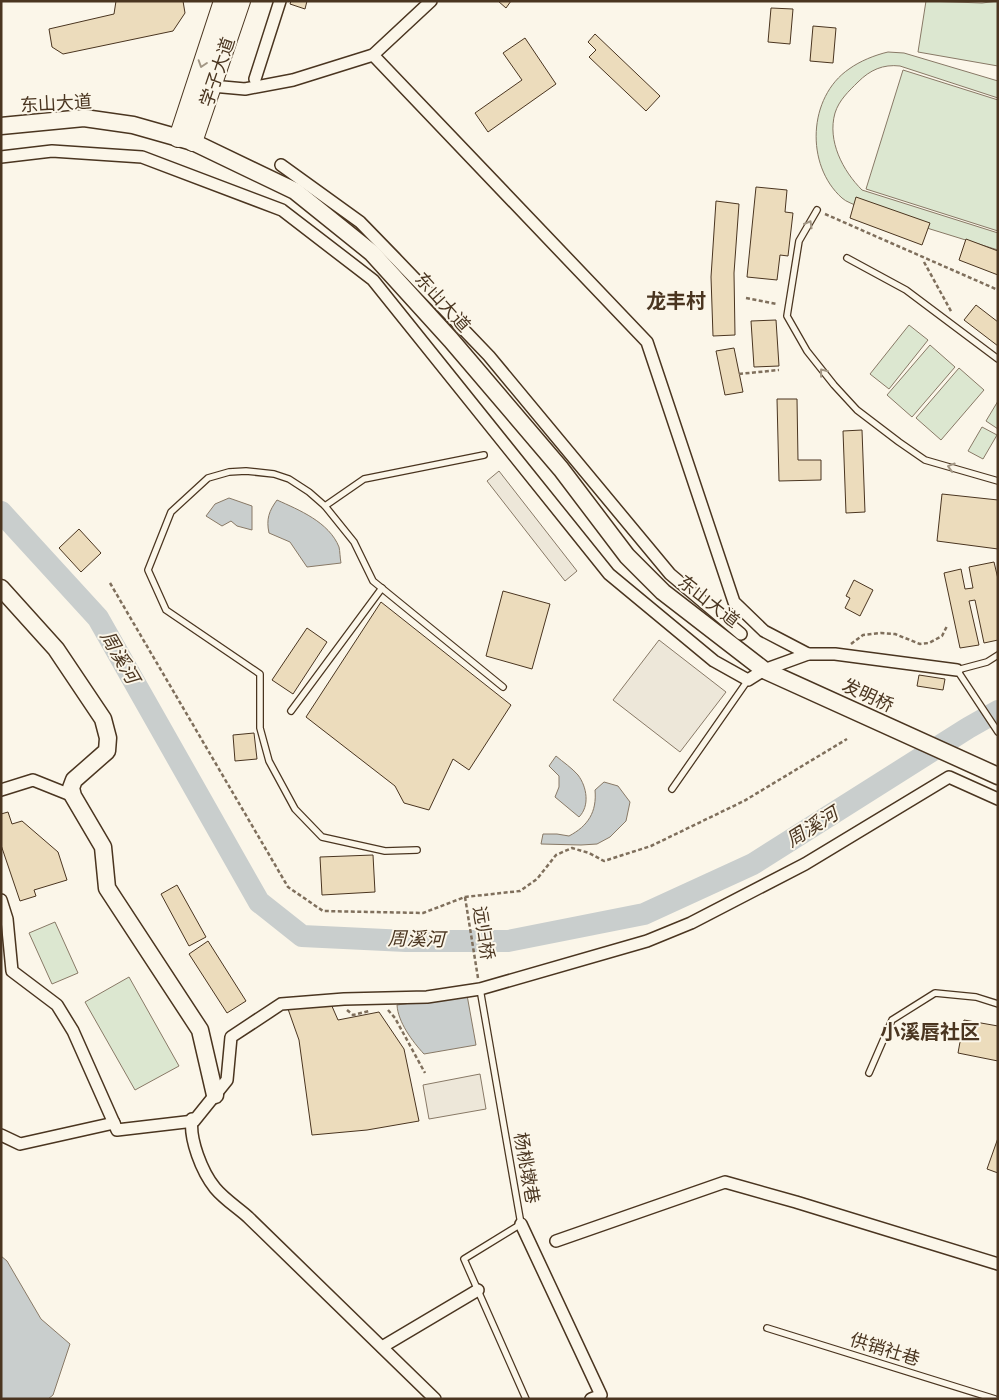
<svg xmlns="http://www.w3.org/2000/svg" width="999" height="1400" font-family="'Roboto Condensed','Noto Sans SC',sans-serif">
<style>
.green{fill:#dce7d0;stroke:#887966}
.parking{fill:#ede7d9;stroke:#887966}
.water{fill:#c9cecd;stroke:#887966}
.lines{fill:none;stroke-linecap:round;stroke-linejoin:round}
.river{stroke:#c9cecd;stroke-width:22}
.building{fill:#ecdcbc;stroke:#4a3520}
.lane-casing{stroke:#4a3520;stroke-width:8}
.street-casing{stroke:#4a3520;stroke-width:14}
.secondary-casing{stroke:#4a3520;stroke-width:19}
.primary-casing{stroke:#4a3520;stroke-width:20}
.path{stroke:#7f6f5c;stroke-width:2.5;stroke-dasharray:4 2.5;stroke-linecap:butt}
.lane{stroke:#fbf6e9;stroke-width:5.5}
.street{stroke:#fbf6e9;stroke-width:11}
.secondary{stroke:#fbf6e9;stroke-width:16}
.primary{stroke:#fbf6e9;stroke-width:18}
.oneway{stroke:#a29684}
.labels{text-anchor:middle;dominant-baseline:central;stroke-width:4;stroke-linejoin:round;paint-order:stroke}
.street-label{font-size:18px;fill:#4a3520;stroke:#fbf6e9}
.water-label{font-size:19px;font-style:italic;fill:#4a3520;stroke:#fbf6e9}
.quarter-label{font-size:20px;font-weight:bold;fill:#4a3520;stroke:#fbf6e9}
</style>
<rect width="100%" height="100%" fill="#fbf6e9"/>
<g class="green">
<path d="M926,1L982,3L998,1V66L918,52Z"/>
<path d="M888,52L904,53L998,81V98L900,66C883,64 870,70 858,82C849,91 839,100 835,113C827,141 843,171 862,190L998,233V250L859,207C854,204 846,202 842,198C805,165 808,97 849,69C860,61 875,55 888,52Z"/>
<path d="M903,70L998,100V231L866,189Z"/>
<path d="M909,325L928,340L889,389L870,374Z"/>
<path d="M930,345L955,367L912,417L887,395Z"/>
<path d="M959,368L984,390L941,440L916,418Z"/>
<path d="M998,401V429L986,421Z"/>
<path d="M982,427L997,435L983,459L968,451Z"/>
<path d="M55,922L78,973L52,984L29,933Z"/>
<path d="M129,977L179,1066L135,1090L85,1002Z"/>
</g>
<g class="parking">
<path d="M499,471L577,571L565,581L487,481Z"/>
<path d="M659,640L726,692L680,752L613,700Z"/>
<path d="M480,1074L486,1109L429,1119L423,1085Z"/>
</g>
<g class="water">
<path d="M229,498L252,506V530L237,526L231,521L222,526L206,516L215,504Z"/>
<path d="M277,500C299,510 329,522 339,547C340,551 340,558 341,563L307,567L290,542L269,533C266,519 269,511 277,500Z"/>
<path d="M556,756C563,762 572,768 578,775C587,787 590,806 579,817L555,797L559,787V776L549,766Z"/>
<path d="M604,782L618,786L630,802L626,821L610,837L597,844L581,845L541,844L543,834H557L569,836C588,826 597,812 595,790Z"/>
<path d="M467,995L476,1045L424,1054C412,1041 398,1022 397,1005Z"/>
<path d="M1,1256L7,1261L41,1319L70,1344L53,1395L48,1399H1Z"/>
</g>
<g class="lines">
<path class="river" d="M1,512L98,618L259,902L302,936L406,941H508L644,914L753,864L968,728L998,711"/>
</g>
<g class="building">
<path d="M116,1H183L185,13L173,31L63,54L52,47L49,29L114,14Z"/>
<path d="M291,1H307L305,9L290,4Z"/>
<path d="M498,1H511L506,8Z"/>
<path d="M771,8L793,9L790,44L768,42Z"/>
<path d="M813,26L836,28L833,63L810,61Z"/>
<path d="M595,34L660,96L646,111L589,57L596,50L588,42Z"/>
<path d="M525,38L556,84L488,132L475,113L522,80L503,53Z"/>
<path d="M756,187L787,190L785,212L793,213L788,256L780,255L777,280L747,277Z"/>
<path d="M856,197L930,223L922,245L850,218Z"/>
<path d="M716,201L739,204L734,273L735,335L713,336L711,277Z"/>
<path d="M966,239L998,251V275L959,260Z"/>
<path d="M976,305L998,322V346L964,320Z"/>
<path d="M776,320L779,366L754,367L751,321Z"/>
<path d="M734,348L743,392L725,395L716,351Z"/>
<path d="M777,399H797L798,460H821V480L779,481Z"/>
<path d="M862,430L865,512L846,513L843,431Z"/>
<path d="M942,494L998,500V549L937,541Z"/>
<path d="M79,529L101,553L81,572L59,548Z"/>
<path d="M994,562L998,579V640L984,643L975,600L969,601L979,645L960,648L944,573L961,569L965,589L973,588L969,567Z"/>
<path d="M854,580L873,590L860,616L845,608L850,598L846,596Z"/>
<path d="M503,591L550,604L532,669L486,656Z"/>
<path d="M381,602L511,705L469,770L453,759L429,810L404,803L395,786L306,717Z"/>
<path d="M307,628L327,642L293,694L272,680Z"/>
<path d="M919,675L945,679L943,690L917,686Z"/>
<path d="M254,733L257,759L235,761L233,735Z"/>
<path d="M8,812L12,824L22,821L58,852L67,880L34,890L36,896L20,901L1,845V814Z"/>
<path d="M373,855L375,892L322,895L320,857Z"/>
<path d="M177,885L206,937L189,946L161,894Z"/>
<path d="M208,941L246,1001L227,1013L189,954Z"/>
<path d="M331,1004L338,1020L379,1012L404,1049L419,1121L367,1130L312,1135L299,1040L288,1009Z"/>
<path d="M964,1020L998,1026V1061L958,1053Z"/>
<path d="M998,1138V1173L987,1169Z"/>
</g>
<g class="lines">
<g class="lane-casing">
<g id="lane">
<path d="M817,210L799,241L787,316L807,351L834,385L857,410L899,442L925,460L998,481"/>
<path d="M847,258L906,290L998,359"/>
<path d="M325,506L354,542L373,581L503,687"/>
<path d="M998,655L987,662L957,670L998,732"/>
<path d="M291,711L382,588"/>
<path d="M672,789L748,680"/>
<path d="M417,850L385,851L322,837L295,809L269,761L260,728V674L166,610L148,570L171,512L208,478L229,472L246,471L274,474L289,479L309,492L325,506L364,479L484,455"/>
<path d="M480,989L521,1224L464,1259L526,1399"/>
<path d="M869,1073L892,1020L935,993L976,997L998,1004"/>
<path d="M767,1328L995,1399"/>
</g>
</g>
<g class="street-casing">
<g id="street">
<path d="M373,55L647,342L734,602L764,631L808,654"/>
<path d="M255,79L280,1"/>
<path d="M212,86L245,89L293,80L373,55L431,1"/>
<path d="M1,157L52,151L142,157L282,210L373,280L609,574L714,661L748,680L764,670L808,654H835L957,670"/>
<path d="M281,165L360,222L395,258L489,356L670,574L741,634"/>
<path d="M1,790L33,780L73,796"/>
<path d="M1,900L7,919L12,971L57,1005L73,1031L117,1130L194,1121L227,1080L231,1037L281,1004L344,999L427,997L480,989L647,941L691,923L805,864L949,777L998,799"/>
<path d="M192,1119C189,1139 202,1172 215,1188C224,1199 238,1208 248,1217L435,1399"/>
<path d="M1,1135L20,1144L114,1123"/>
<path d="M521,1224L601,1395L591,1399"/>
<path d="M556,1241L725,1182L796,1202L998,1264"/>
<path d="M382,1347L478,1290"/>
</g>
</g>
<g class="secondary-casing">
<g id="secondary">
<path d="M1,126L84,118L133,125L193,142L295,191L372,253L451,340L561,469L627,556L663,592L764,670L998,776"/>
<path d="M1,588L56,649L103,719L108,738L107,751L74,780L71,788L73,796L103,847L107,888L200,1030L215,1095"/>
</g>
</g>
<g class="primary-casing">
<g id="primary">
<path d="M178,138L223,1"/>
<path d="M193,142L241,1"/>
</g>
</g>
<g class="path">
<path d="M825,214L998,290"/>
<path d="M924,262L952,313"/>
<path d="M746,298L777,304"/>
<path d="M739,374L779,370"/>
<path d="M110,583L288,887L323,911L423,913L465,897L520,891L537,879L556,855L572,848L589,853L604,861L651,846L744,801L847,739"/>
<path d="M851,644L863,635L881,633L895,634L920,644L929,643L942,636L947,626"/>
<path d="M465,897L478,978"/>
<path d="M347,1010L353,1015L369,1011"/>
<path d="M388,1010L395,1018L425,1073"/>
</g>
<use href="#lane" class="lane"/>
<use href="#street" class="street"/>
<use href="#secondary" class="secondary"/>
<use href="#primary" class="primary"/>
</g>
<defs><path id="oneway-chevron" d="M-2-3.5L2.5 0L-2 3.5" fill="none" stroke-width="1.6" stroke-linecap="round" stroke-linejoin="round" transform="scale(1.25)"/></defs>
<g class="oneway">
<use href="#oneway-chevron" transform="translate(202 64) rotate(108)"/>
<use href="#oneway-chevron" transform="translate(809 224) rotate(-60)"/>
<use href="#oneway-chevron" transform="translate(823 372) rotate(-128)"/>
<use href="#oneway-chevron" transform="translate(951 467) rotate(-163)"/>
</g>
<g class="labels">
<g class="street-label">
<text transform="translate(217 72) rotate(-71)">学子大道</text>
<text transform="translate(56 103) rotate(-3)">东山大道</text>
<text transform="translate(443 302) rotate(48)">东山大道</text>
<text transform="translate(709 601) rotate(38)">东山大道</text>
<text transform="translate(868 695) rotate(25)">发明桥</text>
<text transform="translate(484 933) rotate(81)">远归桥</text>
<text transform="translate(527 1168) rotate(80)">杨桃墩巷</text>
<text transform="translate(885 1349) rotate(17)">供销社巷</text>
</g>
<g class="water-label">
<text transform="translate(120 657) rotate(60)">周溪河</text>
<text transform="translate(812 827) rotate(-32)">周溪河</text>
<text transform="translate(416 939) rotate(1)">周溪河</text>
</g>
<g class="quarter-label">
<text x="676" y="301">龙丰村</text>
<text x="930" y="1032">小溪唇社区</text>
</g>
</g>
<rect width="999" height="1400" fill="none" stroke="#4a3520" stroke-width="5"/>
</svg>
